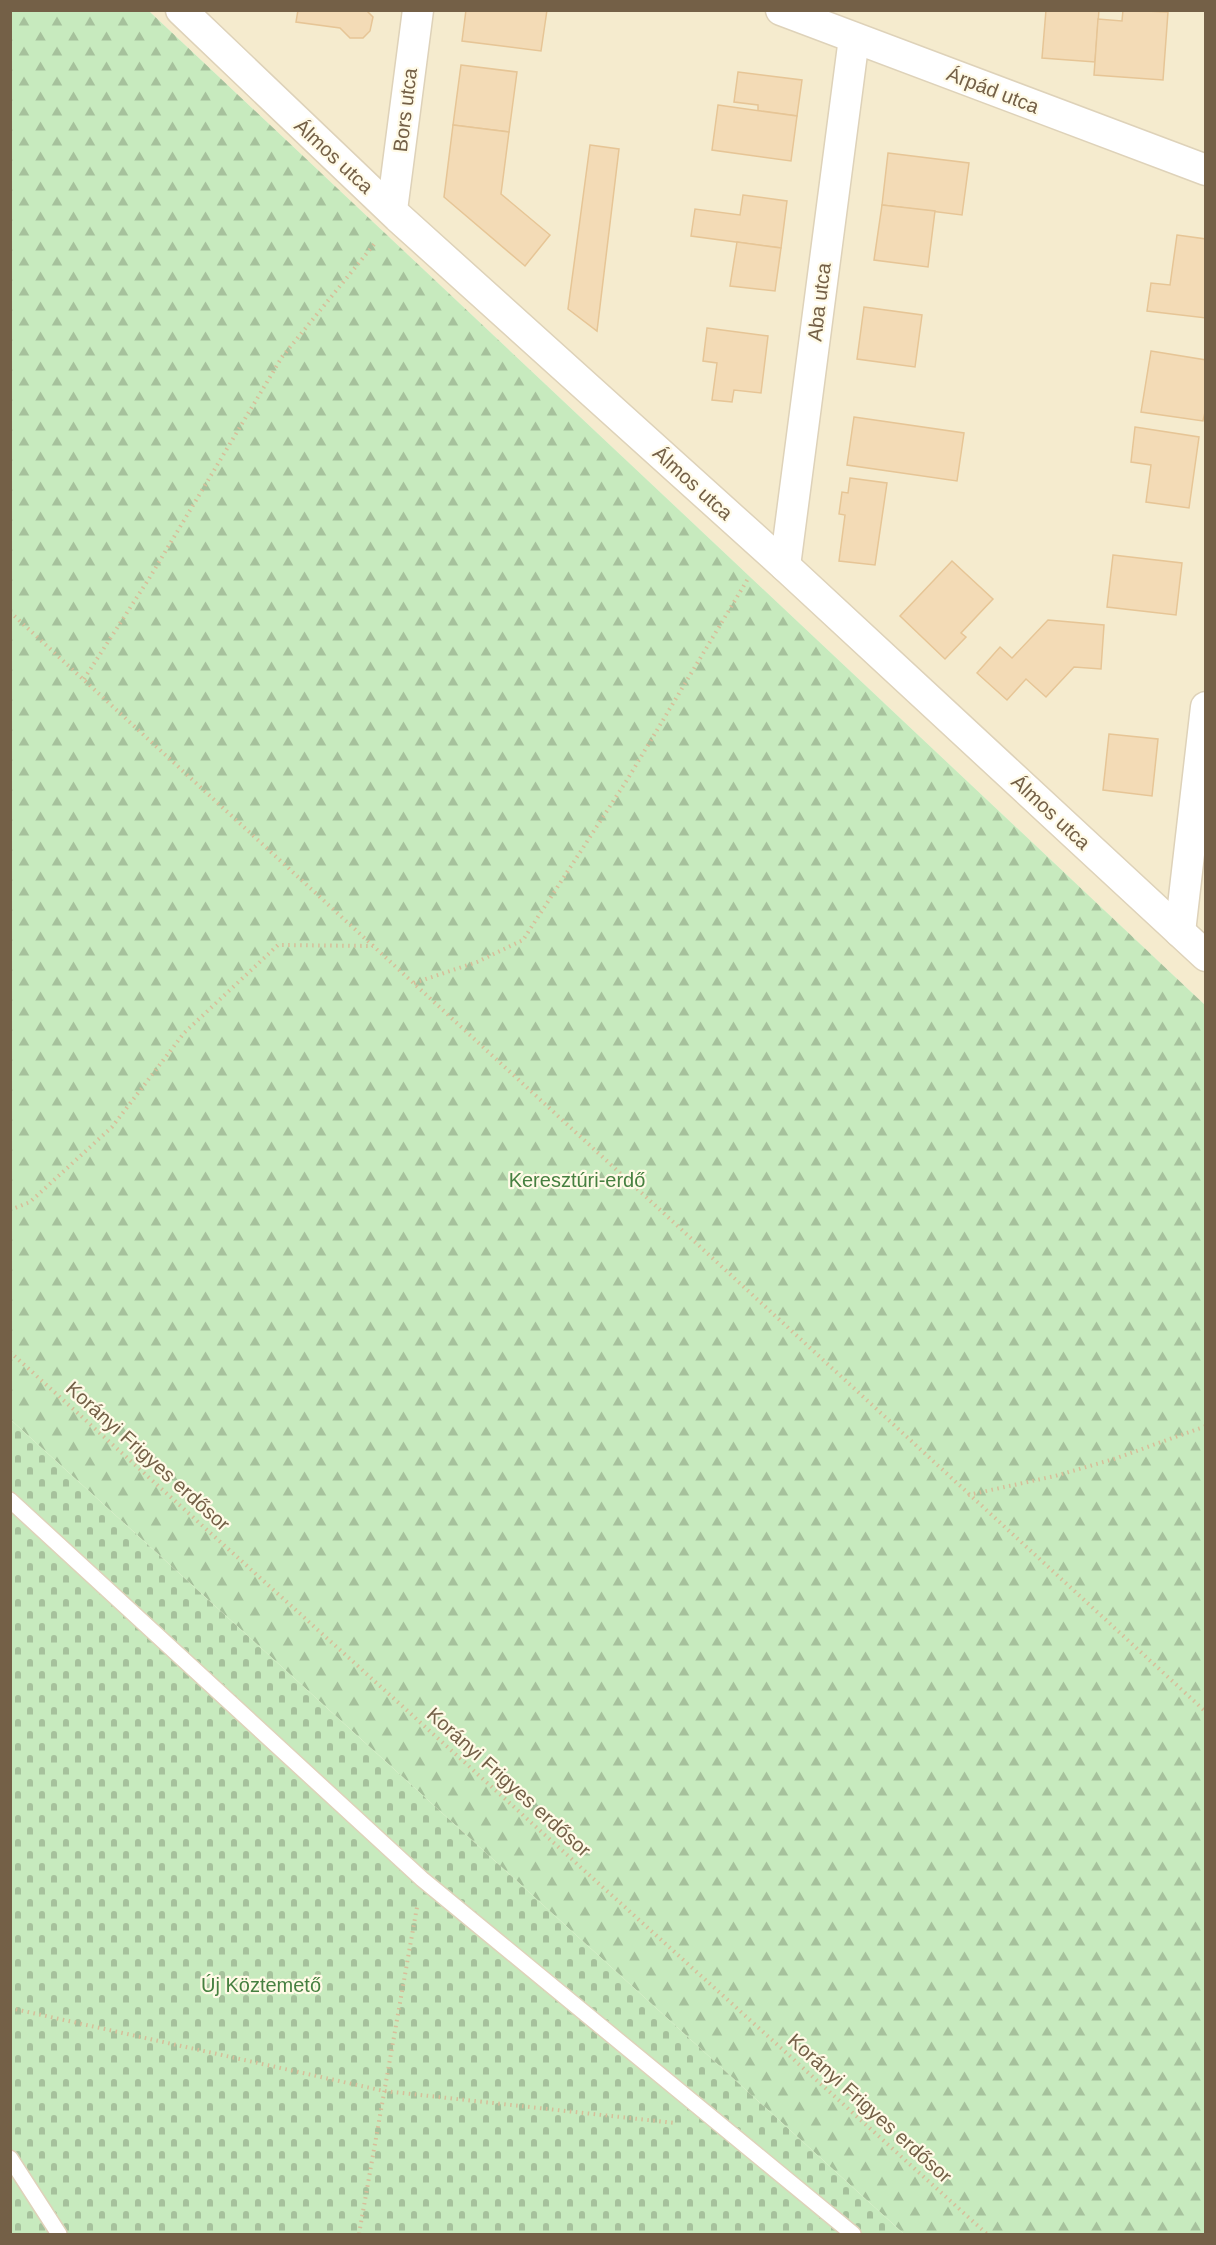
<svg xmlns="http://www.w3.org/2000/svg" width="1216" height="2245" font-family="Helvetica,sans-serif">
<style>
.residential{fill:#f5ebce}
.forest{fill:url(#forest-firs)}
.cemetery{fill:url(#cemetery-stones)}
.building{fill:#f3dbb6;stroke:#e6c596;stroke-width:1.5}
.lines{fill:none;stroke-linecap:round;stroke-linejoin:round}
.lane-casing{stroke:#ded2b9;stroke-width:18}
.street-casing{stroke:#ded2b9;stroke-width:33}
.path{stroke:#d7be9a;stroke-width:4;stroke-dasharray:1.5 4.5;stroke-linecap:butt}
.lane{stroke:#fff;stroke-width:15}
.street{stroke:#fff;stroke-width:30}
.labels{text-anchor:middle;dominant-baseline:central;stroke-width:4.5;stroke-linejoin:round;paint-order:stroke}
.street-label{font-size:20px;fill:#746047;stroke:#fffae6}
.park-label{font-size:20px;fill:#468040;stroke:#fffae6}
</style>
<defs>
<pattern id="forest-firs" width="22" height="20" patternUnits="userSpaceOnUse" patternTransform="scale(1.5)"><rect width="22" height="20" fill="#c7eabe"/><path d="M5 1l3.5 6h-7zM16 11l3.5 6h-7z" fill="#a6c19c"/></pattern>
<pattern id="cemetery-stones" width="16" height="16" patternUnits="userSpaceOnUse" patternTransform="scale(1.5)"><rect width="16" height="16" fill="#c7eabe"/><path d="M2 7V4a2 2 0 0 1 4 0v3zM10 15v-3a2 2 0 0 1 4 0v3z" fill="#a6c19c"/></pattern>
</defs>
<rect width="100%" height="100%" fill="#fdf7e0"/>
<path class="residential" d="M149,11H1205V1005Z"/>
<path class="forest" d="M10,11H149L1205,1005V2234H904L11,1420Z"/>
<path class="cemetery" d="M11,1420L904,2234H11Z"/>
<g class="building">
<path d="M298,10H366L373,17L370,31L363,38H350L340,28L296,22Z"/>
<path d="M466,10H547L541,51L462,41Z"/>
<path d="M1046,10H1099L1095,62L1042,58Z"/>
<path d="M1123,10L1168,12L1163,80L1094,75L1098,19L1122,21Z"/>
<path d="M461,65L517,72L509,132L453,125Z"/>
<path d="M738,72L802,80L797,116L758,111V105L734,102Z"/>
<path d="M718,105L797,116L791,161L712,150Z"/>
<path d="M453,125L509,132L501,194L550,235L525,266L444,197Z"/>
<path d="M590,145L619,149L597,331L568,309Z"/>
<path d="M888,153L969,163L962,215L882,205Z"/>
<path d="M743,195L787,201L781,248L691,236L695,209L740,215Z"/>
<path d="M882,205L935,211L928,267L874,260Z"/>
<path d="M1177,235L1206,239V318L1147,311L1151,283L1170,285Z"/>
<path d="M737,242L781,248L775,291L730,286Z"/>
<path d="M864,307L922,315L915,367L857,359Z"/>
<path d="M707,328L768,336L761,393L734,390L732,402L712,400L717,363L703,361Z"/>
<path d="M1151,351L1206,360V408L1203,421L1141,412Z"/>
<path d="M854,417L964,433L957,481L847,465Z"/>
<path d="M1135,427L1199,437L1189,508L1146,502L1151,465L1131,462Z"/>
<path d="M850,478L887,483L875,565L839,561L845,515L839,514L842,492L848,493Z"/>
<path d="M1113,555L1182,563L1176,615L1107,607Z"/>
<path d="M952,561L993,599L961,633L966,637L945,659L900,616Z"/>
<path d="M1048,620L1104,625L1101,669L1074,667L1046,697L1026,679L1007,700L977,673L1000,647L1012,658Z"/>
<path d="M1109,734L1158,739L1152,796L1103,790Z"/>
</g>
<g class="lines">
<g class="lane-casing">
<g id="lane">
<path d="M10,1500L422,1879L853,2234"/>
<path d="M10,2158L59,2234"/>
</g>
</g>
<g class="street-casing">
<g id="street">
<path d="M181,10L398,217L785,566L1206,956"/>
<path d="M781,10L1206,170"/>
<path d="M392,210L418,10"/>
<path d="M785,566L854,38"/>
<path d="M1180,932L1206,707"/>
</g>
</g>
<g class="path">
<path d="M10,612L1206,1712"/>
<path d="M84,679L150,577L282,357L376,242"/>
<path d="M414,983L477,962L523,940L627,780L749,577"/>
<path d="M10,1210L30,1202L112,1127L184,1033L278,945L373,946"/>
<path d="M10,1352L987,2234"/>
<path d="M968,1495L1055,1476L1114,1459L1206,1426"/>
<path d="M10,2008L384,2091L675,2123"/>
<path d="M359,2234L417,1907"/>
</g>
<use href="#lane" class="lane"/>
<use href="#street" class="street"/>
</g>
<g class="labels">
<g class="street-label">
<text transform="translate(993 90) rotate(21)">Árpád utca</text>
<text transform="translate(405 110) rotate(-83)">Bors utca</text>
<text transform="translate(334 156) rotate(43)">Álmos utca</text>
<text transform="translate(819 302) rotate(-83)">Aba utca</text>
<text transform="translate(693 483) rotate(42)">Álmos utca</text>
<text transform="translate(1051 812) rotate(43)">Álmos utca</text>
<text transform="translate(148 1456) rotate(42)">Korányi Frigyes erdősor</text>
<text transform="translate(509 1782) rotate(42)">Korányi Frigyes erdősor</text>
<text transform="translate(870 2108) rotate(42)">Korányi Frigyes erdősor</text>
</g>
<g class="park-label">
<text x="577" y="1180">Keresztúri-erdő</text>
<text x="261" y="1985">Új Köztemető</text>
</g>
</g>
<rect width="1216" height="2245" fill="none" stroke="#746047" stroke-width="24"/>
</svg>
